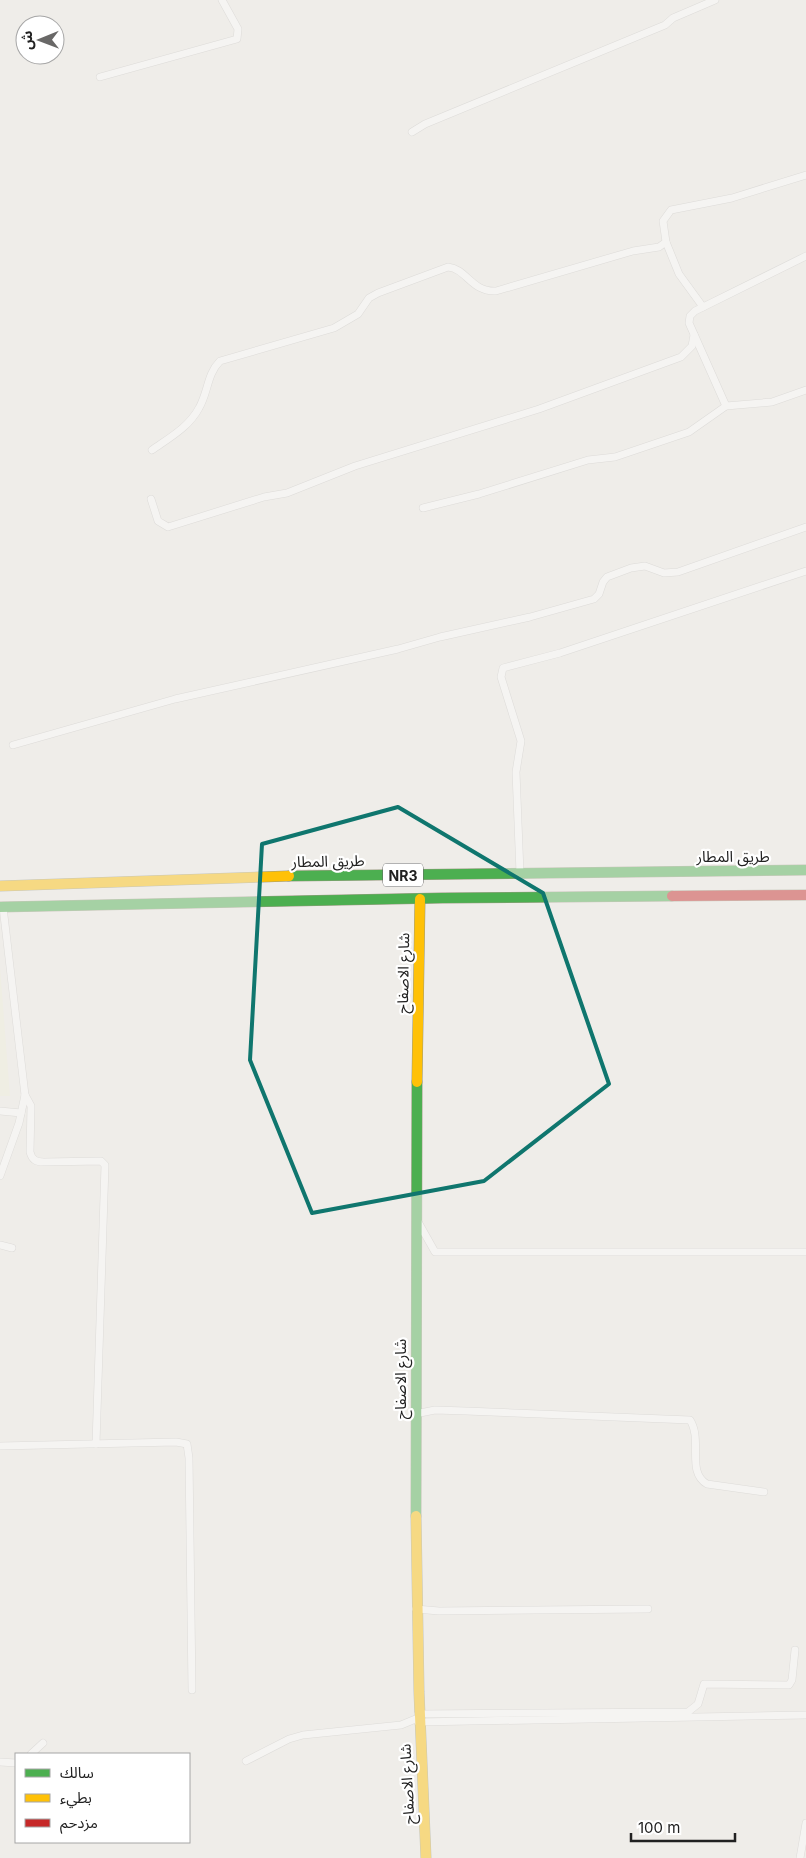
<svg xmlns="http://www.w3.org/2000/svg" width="806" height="1858" font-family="Inter,'Noto Sans Arabic',sans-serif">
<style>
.farmland{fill:#f0efdc}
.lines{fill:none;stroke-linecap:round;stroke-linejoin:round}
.street-casing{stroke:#c8c7c5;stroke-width:8}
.fast-casing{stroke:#999a80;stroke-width:11}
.slow-casing{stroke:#999a80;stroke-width:11}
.jam-casing{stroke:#999a80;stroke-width:11}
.street{stroke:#fdfcfc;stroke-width:7}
.fast{stroke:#4caf50;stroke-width:10}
.slow{stroke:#ffc107;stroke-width:10}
.jam{stroke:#c62828;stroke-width:10}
.marked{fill:none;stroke:#0f766e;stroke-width:4;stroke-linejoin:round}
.labels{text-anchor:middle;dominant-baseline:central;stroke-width:4.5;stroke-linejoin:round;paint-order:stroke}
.shield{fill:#fff;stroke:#646464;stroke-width:1}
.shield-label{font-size:14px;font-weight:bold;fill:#212121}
.street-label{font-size:15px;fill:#212121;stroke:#fff}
</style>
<rect width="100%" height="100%" fill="#efede9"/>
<path class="farmland" d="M0,967L10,1096H0Z"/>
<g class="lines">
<g class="street-casing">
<g id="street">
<path d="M100,77L237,39L238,29L222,0"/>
<path d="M412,132L425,124L665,25L673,18L715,0"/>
<path d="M666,242L679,274L703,307"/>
<path d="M726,406L689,323L690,316L695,311L806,256"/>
<path d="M152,450C169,438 189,427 199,408C208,393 207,374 220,361L334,328L358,314L369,298L378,293L448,267C467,269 471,292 496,291L633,251L659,247L666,242L663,221L671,210L732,198L806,175"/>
<path d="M151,499L158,521L168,527L264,497L287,493L355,466L539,409L681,357L692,346L694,335"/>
<path d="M423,508L479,494L588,460L615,457L689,432L726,406L772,402L806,390"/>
<path d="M13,745L175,699L398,649L440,637L530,617L594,599L599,594L603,582L607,577L631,568L645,566L664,573L678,572L806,527"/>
<path d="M520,873L516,772L521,741L501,677L503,668L560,653L806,571"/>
<path d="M3,907L25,1095L31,1106L30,1152C32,1160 36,1162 44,1162L101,1161L105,1165L96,1444"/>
<path d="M0,1111L21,1113"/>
<path d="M0,1176L19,1123L25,1095"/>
<path d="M417,1220L435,1252H806"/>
<path d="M0,1245L12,1248"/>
<path d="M415,1414L435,1410L466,1411L690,1420C703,1440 686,1472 707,1484L764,1492"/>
<path d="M0,1446L176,1442L187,1444L189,1458L192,1690"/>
<path d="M416,1609L439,1611L648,1609"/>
<path d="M418,1714L688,1712L698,1704L704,1684L789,1685L792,1680L795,1650"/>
<path d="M418,1722L806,1715"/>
<path d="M31,1754L43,1743"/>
<path d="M246,1761L289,1739L303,1735L401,1725L418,1718"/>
<path d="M0,1762L16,1763"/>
<path d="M800,1858L806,1823"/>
</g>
</g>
<g class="fast-casing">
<g id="fast">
<path d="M289,876L806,870"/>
<path d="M0,907L442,898L672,896"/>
<path d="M416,1516L417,1082"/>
</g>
</g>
<g class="slow-casing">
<g id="slow">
<path d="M0,886L289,876"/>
<path d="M417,1082L420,899"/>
<path d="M416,1516L419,1692L426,1858"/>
</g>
</g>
<g class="jam-casing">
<path id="jam" d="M672,896L806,895"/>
</g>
<use href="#street" class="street"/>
<use href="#fast" class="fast"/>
<use href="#slow" class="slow"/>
<use href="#jam" class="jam"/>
</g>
<path d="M0 0H806V1858H0ZM398,807L543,893L609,1084L484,1181L312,1213L250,1060L262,844Z" fill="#efede9" fill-opacity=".55" fill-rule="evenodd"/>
<path class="marked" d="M398,807L543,893L609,1084L484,1181L312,1213L250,1060L262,844Z"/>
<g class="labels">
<rect class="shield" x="383" y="863.5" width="40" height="23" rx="4"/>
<g class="shield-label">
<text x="403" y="875">NR3</text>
</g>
<g class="street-label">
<text x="733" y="856">طريق المطار</text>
<text transform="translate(328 861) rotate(-1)">طريق المطار</text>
<text transform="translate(403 973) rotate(-89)">شارع الاصفاح</text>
<text transform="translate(400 1379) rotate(-90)">شارع الاصفاح</text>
<text transform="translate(407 1784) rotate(-93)">شارع الاصفاح</text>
</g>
</g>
<rect x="15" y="1753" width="175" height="90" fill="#ffffff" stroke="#a6a6a6"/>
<rect x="25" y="1769" width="25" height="8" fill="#4caf50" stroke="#a6a6a6"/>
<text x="60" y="1778" font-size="15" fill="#212121">سالك</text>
<rect x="25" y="1794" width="25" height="8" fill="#ffc107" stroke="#a6a6a6"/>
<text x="60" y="1803" font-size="15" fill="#212121">بطيء</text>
<rect x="25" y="1819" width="25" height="8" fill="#c62828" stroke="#a6a6a6"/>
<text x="60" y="1828" font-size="15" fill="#212121">مزدحم</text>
<g transform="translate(40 40) rotate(269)"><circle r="24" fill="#ffffff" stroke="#a6a6a6"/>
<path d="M0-4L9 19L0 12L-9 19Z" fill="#696867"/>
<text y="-8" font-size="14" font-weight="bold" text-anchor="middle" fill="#212121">ش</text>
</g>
<path d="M631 1833v8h104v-8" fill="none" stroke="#212121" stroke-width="2.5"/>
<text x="638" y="1833" font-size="15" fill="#212121" stroke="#ffffff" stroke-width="4" paint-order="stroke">100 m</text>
</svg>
